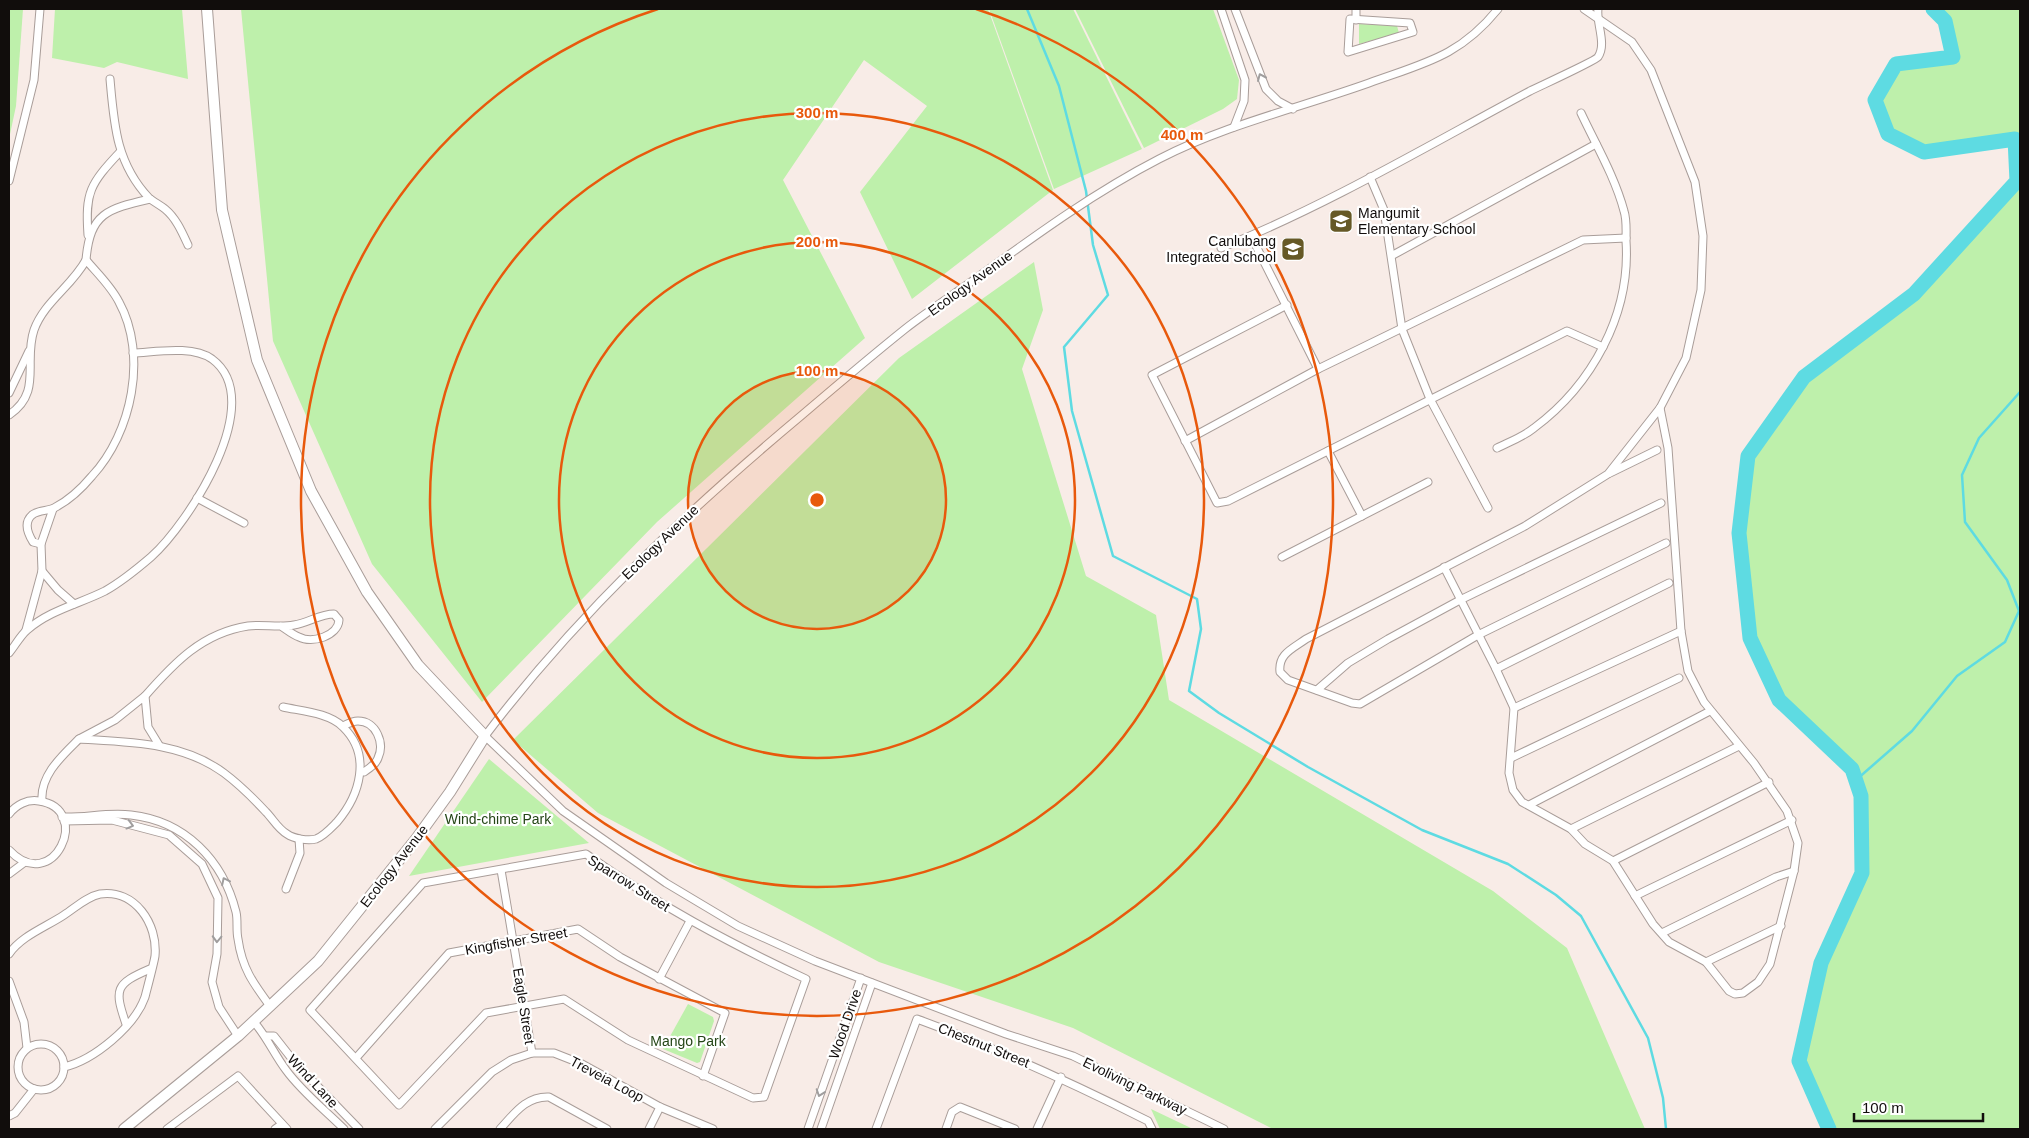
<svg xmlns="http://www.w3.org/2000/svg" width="2029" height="1138" font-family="Helvetica,sans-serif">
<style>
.green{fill:#bef0ab}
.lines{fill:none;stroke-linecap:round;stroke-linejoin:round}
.stream{stroke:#5edbe2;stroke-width:2.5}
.river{stroke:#5edbe2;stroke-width:15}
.street-casing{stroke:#a99d99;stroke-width:9}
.secondary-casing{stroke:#a99d99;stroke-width:12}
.street{stroke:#fff;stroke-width:7}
.secondary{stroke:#fff;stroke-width:10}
.oneway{stroke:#a09e9e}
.ring{fill:none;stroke:#e8590c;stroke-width:2.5}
.labels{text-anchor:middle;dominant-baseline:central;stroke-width:4.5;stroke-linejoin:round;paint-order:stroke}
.poi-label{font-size:14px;fill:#110d0c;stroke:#fff;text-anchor:start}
.street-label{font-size:14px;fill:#110d0c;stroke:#fff}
.park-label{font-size:14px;fill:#244516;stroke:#fff}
.centre{fill:#e8590c;stroke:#fff;stroke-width:2.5}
.ring-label{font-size:15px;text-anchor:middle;font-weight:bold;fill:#e8590c;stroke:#fff;stroke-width:4.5;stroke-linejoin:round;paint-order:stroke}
</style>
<rect width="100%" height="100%" fill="#f8ece7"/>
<g class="green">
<path d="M9,9H23L16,106L9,139Z"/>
<path d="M55,9H182L188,79L117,62L104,68L52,58Z"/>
<path d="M241,9H988L1053,190L912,299L860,192L927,106L864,60L783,180L865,338L657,522L482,702L372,564L273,341Z"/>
<path d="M989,9H1073L1142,149L1054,189Z"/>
<path d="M1075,9H1213L1239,80L1237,99L1223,109L1144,148Z"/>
<path d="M1933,9H2020V1129H1829L1799,1061L1821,963L1862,873L1861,796L1852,769L1779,700L1750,638L1739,533L1748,456L1804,377L1914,294L2017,181L2015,139L1924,152L1888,134L1875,100L1896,64L1953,57L1945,21Z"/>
<path d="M1359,24L1397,26L1399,33L1359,44Z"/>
<path d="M1034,262L1043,310L1022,369L1086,576L1156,615L1169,700L1493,891L1567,948L1645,1129H1273L1073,1028L879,962L598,813L513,740L899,358Z"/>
<path d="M489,759L589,843L409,876Z"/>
<path d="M688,1004L713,1017L714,1021L700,1062L697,1063L663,1049Z"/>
<path d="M1151,1109L1193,1129H1160Z"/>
</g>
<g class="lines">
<g class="stream">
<path d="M1027,9L1059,86L1086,191L1093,245L1108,295L1064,347L1072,411L1113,556L1197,599L1201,629L1189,691L1219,713L1308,767L1422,830L1508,864L1556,895L1581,916L1648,1038L1663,1098L1666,1129"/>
<path d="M1856,780L1912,731L1957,676L2005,642L2019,611L2007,580L1965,522L1962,475L1979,438L2020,392"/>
</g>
<path class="river" d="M1829,1129L1799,1061L1821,963L1862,873L1861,796L1852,769L1779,700L1750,638L1739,533L1748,456L1804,377L1914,294L2017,181L2015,139L1924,152L1888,134L1875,100L1896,64L1953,57L1945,21L1933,9"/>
<g class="street-casing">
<g id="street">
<path d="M1221,9L1245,80L1244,101L1234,127"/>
<path d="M1235,9L1266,89L1278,101L1293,109"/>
<path d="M1584,9L1632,42L1651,70L1695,182L1703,236L1701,290L1686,358L1660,408L1608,474L1525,526L1306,639C1292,649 1278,654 1280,672L1288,680L1352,703L1360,704L1478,635L1666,543"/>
<path d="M1350,19L1410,23L1413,32L1348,52Z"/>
<path d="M1356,20V9"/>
<path d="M110,79C114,124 116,163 149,198C154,202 160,205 165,209C176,218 182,232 188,245"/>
<path d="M1370,177L1384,210L1402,329L1430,399L1488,508"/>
<path d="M9,181L34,80L40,9"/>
<path d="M88,235C85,192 90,184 120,152"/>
<path d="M1251,236L1318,369"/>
<path d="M1221,248C1328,205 1429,145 1530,91C1540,86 1595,61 1598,57C1607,44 1596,23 1598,9"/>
<path d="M1393,255L1596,144"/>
<path d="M86,260C90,213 107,209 150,199"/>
<path d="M1287,305L1152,375L1217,503L1228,501L1567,331L1603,347"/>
<path d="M9,393L29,351"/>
<path d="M9,415C43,392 23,362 34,330C44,302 72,286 86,260C97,273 111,286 119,302C148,355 132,433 92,476C82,488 68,501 54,508C48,511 38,510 32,515C23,523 28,534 33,542L41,544"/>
<path d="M1185,441L1318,369L1583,240L1626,238"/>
<path d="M1497,448C1509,442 1523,437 1534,428C1592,385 1631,314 1626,241C1626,231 1627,220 1624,211C1615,177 1596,145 1581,113"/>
<path d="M1328,451L1362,516"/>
<path d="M1610,473L1657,450"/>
<path d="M197,498L244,523"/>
<path d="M1282,557L1428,482"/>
<path d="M1444,567L1496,669L1669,583"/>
<path d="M42,571L58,590L74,604"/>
<path d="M26,630L42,571L41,544L53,509"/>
<path d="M9,653C15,646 20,636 27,630C50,610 79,604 105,591C121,582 137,569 151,557C188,524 269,401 212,359C192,345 156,352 133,353"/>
<path d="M1496,669L1514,708L1509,773L1513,790L1522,802L1571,829L1585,844L1613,861L1653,924L1669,942L1706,962L1729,991L1735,994L1743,993L1758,982L1770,964L1794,871L1798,843L1787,811L1754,763L1704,702L1688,671L1681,631L1668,448L1660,408"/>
<path d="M1317,690L1348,663L1388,639L1460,600L1661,503"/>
<path d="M145,696C174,663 202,633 248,626C263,624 279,628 294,625C308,623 320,614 334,614L339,620C338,636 312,644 299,637C293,635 287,630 281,626"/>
<path d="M1514,708L1681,631"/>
<path d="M343,726C347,724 354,721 358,721C376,721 385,743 378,758C376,764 370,768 364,772L361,771"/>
<path d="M79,739L115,720L145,696L148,727L159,745"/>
<path d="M1511,758L1679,678"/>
<path d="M42,801C40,775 62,756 79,739C129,742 182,742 224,773C240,785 253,798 266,812C273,819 278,829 287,834C294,839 308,841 316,839C324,836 331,828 337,822C360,795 372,755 343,727C330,713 301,711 283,707"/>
<path d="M1529,805L1710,711"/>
<path d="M9,814C16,805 27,799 39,801C94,809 53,897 9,850"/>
<path d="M62,817C85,818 108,812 131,815C185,821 223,860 236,912C238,920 236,930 238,939C242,968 253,983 270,1006"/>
<path d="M64,821L112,820L169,835L202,864L218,898L217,954L212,982L219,1007L238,1036"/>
<path d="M1571,829L1739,746"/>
<path d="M586,854C658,905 727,942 806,979L764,1097L753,1098L628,1040L564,999L486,1013L399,1105L310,1010L423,883Z"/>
<path d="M1613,861L1769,782"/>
<path d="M501,870L532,1053"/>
<path d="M9,874L25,862"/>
<path d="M286,889L300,853L299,839"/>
<path d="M1635,896L1792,820"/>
<path d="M1662,933L1776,877L1794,871"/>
<path d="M9,954C21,936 46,927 64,915C75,908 86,897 100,894C135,889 158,924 155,956C154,963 147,989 145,997C135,1026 94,1060 64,1067"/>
<path d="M1706,962L1781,926"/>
<path d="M659,979L690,921"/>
<path d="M9,981L24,1022L27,1048"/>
<path d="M254,1022C267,1037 274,1054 286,1070C302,1092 325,1110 344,1129"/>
<path d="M126,1024C114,989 115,984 150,969"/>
<path d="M266,1036H274L296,1064L359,1129"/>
<circle cx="41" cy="1067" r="23"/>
<path d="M356,1058L449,953L578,929L620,957L725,1013L703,1076"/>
<path d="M9,1116L15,1113L34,1089"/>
<path d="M167,1129L238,1076L287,1129"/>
<path d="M275,1129L282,1124"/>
<path d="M435,1129L492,1072L511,1060L532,1053H554L582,1064L660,1107L713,1129"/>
<path d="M500,1129C514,1114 526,1096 549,1097L607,1129"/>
<path d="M649,1129L660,1107"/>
<path d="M808,1129L861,978"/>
<path d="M821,1129L872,983"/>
<path d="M876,1129L917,1019C996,1048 1072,1083 1148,1121L1152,1129"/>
<path d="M946,1129L952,1112L960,1107L1015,1129"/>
<path d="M1037,1129L1061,1077"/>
<path d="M1224,1129L1073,1056L1006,1034L815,961L738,926L666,883L563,811L485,736C576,616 686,512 802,415C836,386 870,357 905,329C928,311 953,295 978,277C1036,235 1095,192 1159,159C1225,125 1299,108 1369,83C1424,63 1459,57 1498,9"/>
</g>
</g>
<g class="secondary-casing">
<path id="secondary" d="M124,1129L238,1036L318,961L416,839L450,792L485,736L418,665L367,592L311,491L257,360L222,210L207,9"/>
</g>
<use href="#street" class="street"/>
<use href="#secondary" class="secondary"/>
</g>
<defs><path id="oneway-chevron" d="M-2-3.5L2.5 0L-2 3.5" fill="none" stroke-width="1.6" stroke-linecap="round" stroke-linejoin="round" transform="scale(1.25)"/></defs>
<g class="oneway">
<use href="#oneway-chevron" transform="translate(1261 77) rotate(-114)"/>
<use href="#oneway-chevron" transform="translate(130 825) rotate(15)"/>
<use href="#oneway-chevron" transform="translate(225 881) rotate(-116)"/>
<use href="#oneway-chevron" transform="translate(217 939) rotate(92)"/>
<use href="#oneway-chevron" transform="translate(820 1093) rotate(109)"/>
</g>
<circle cx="817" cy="500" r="129" fill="#e8590c" fill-opacity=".12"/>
<g class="ring">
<circle cx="817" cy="500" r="129"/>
<circle cx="817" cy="500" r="258"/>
<circle cx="817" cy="500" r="387"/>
<path d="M976 9A516 516 0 1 1 658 9"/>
</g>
<defs>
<g id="school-square" transform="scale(1.25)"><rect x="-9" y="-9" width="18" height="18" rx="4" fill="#665926" stroke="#fff"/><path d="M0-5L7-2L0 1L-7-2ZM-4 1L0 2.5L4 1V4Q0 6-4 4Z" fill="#fff"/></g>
</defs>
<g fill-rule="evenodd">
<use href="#school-square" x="1341" y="221"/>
<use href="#school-square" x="1293" y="249"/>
</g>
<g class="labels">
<g class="poi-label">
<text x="1358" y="213">Mangumit<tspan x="1358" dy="16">Elementary School</tspan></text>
<text x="1276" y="241" text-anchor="end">Canlubang<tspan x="1276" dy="16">Integrated School</tspan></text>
</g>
<g class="street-label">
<text transform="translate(970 283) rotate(-36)">Ecology Avenue</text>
<text transform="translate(660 542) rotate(-44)">Ecology Avenue</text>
<text transform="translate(394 866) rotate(-52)">Ecology Avenue</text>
<text transform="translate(629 883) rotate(32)">Sparrow Street</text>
<text transform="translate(516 941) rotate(-10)">Kingfisher Street</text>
<text transform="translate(524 1006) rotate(81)">Eagle Street</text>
<text transform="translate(845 1024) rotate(-71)">Wood Drive</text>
<text transform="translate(984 1045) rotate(22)">Chestnut Street</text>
<text transform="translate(607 1079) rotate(28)">Treveia Loop</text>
<text transform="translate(313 1081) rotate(47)">Wind Lane</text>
<text transform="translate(1135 1086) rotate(26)">Evoliving Parkway</text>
</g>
<g class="park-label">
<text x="498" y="819">Wind-chime Park</text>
<text x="688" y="1041">Mango Park</text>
</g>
</g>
<circle cx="817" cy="500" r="8" class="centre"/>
<g class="ring-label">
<text x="817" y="118">300 m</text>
<text x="1182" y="140">400 m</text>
<text x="817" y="247">200 m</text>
<text x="817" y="376">100 m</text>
</g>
<rect width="2029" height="1138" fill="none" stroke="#110d0c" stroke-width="20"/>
<path d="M1854 1113v8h129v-8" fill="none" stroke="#110d0c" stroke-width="2.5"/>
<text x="1862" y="1113" font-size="15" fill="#110d0c" stroke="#ffffff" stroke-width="4" paint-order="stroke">100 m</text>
</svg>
